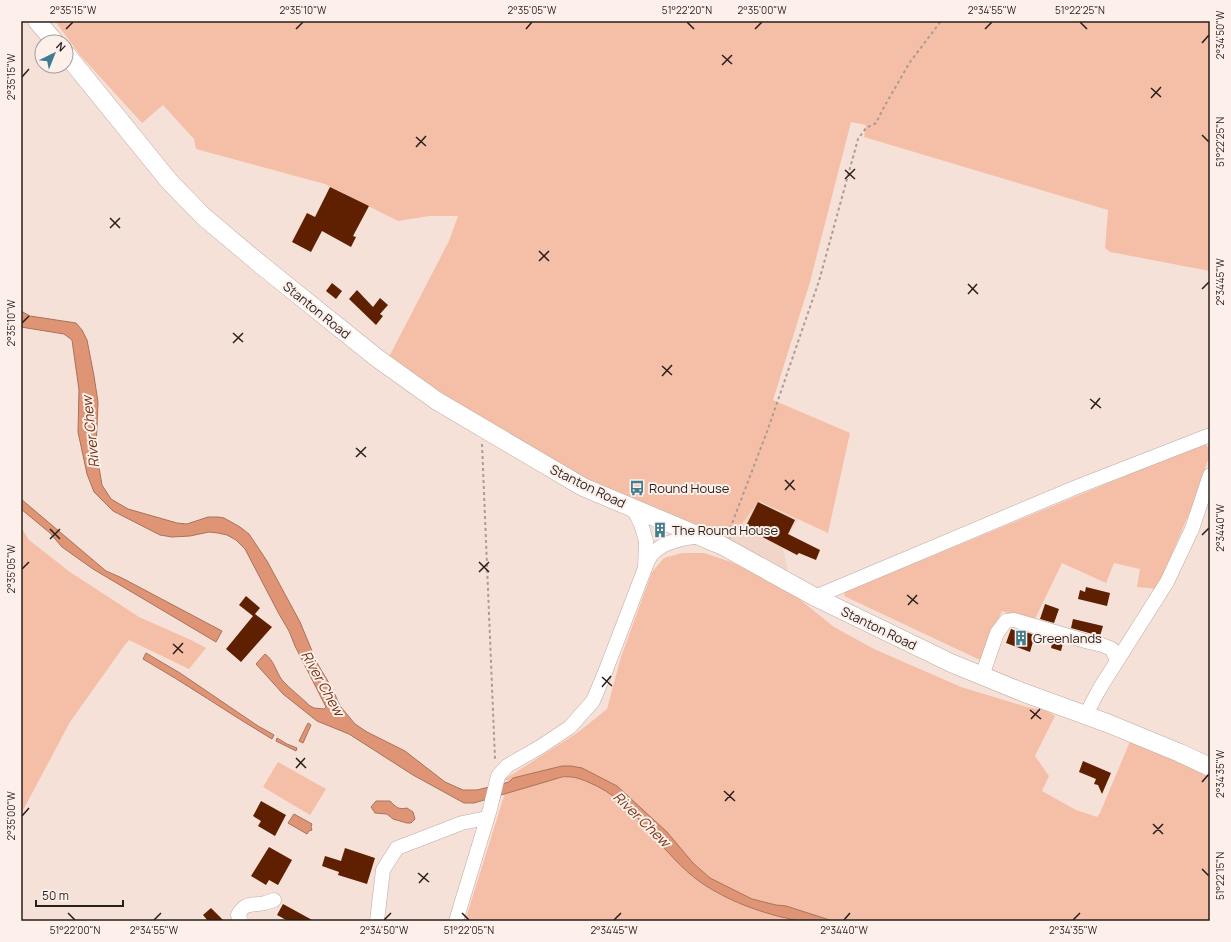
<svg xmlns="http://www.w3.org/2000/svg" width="1231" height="942" font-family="Manrope,sans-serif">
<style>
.built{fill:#f2d5c9}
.green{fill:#f5bea7}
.water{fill:#df9575;stroke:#a8725a}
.building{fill:#5e2000}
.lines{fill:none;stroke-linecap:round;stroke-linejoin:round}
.minor-casing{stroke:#beaaa2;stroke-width:15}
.major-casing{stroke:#beaaa2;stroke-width:19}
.path{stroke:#ab9b94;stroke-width:2;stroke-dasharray:3 3;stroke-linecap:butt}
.minor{stroke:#fff;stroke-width:14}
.major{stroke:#fff;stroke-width:18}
.ticks{fill:none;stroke:#271f1c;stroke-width:1.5}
.labels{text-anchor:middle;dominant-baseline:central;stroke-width:4;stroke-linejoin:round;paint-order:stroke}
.street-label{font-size:13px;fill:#271f1c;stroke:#fdf0eb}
.poi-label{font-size:13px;fill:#271f1c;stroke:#fdf0eb;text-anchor:start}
.water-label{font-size:14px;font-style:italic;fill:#773414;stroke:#fdf0eb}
.neatline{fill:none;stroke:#271f1c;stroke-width:1.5}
.ticks-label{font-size:10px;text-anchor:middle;fill:#271f1c}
</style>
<rect width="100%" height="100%" fill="#f6e1d8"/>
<path class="built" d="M759,501L798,519L783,547L789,575L729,541Z"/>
<g class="green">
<path d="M55,21H1210V271L1110,252L1105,248L1108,210L864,137L866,125L851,122L810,282L773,400L850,433L828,533L759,501L729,541L544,460L425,383L389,357L449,241L458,216H429L398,221L325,184L196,149L194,139L163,105L142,123L80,55Z"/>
<path d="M1205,443L1210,451V454L1194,502L1157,589L1137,587L1140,569L1114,563L1106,583L1062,563L1034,621L1002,611L980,660L844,596L845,592Z"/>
<path d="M21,527L29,540L70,572L139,617L191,640L206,648L189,669L129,640L124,646L70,722L21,814Z"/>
<path d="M682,553H704L731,562L783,586L834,627L874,649L961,687L1027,707L1047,711L1055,716L1035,756L1049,776L1042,791L1076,810L1097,817L1100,813L1131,739L1210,771V921H833L786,906L776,905L752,899L710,878L693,863L667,832L582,768L509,782L505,779L577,733L607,709L621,657L652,572L664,558Z"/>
<path d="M278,762L326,789L310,815L263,787Z"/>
<path d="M571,776C623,787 649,836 685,870C716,900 759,912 801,921H465L505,793L546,781Z"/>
</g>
<g class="water">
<path d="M21,311L30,316L76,323L82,330L87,340L94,376L98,402L96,450L102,485L111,499L128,509L177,523L187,524L208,517H218L224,518L240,527L249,534L267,561L300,622L317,663L332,688L340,706L355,724L367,732L405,751L445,782L463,790H477L509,782L513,778L562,766H571L582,768L617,786L667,832L693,863L710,878L752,899L776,905L786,906L833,921C823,921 812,922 802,921C795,921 788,918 781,917C754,910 727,900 703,884C660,855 638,802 588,782C579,778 572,776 562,777L474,803H464L413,775L349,734L317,721L283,694L256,664L265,654C274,660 276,672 282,680C290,689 301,697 310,706L314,708L324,709L326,707L295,646L289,631L279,614L245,549L236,540L227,535L218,533L209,532L190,536L172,537L160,535L113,511L94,492L87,474L78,432L79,390L72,340L64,334L21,327Z"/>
<path d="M21,499L106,571L122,578L222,631L216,642L93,569L62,547L50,533L21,509Z"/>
<path d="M146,653L180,673L258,726L274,735L272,739C228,713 187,684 143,659Z"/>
<path d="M308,723L311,725L303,743L299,741Z"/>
<path d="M277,738L287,744L297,748L296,751L276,741Z"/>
<path d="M376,801H390C396,807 398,810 407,808L413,812L415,819L411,823H407L393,819L387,814L375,813L371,807Z"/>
<path d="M294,814L312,824L311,827L312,830L309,831L307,834L288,823Z"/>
</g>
<g class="building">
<path d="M330,187L369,206L353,236L356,237L351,247L322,231L311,252L292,242L307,213L315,217Z"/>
<path d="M332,283L342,291L336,299L326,291Z"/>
<path d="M357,290L373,307L380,298L388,305L380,314L383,316L376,325L349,299Z"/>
<path d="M758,502L795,520L788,534L820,550L816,560L799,553L797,555L745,528Z"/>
<path d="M654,529H655L665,533L661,536H657L654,533Z"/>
<path d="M1086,587L1110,593L1107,606L1078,599L1080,590L1085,592Z"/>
<path d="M246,596L260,608L255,614L272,627L241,662L226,649L253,616L239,605Z"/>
<path d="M1045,604L1059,609L1054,623L1040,619Z"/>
<path d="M1073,619L1103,626L1100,636L1071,628Z"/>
<path d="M1011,629L1022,633V631L1035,635L1030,652L1006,643Z"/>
<path d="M1053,640L1063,643L1061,651L1051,648Z"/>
<path d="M1083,761L1111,773L1102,794L1098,785L1094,784L1096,779L1079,772Z"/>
<path d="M261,801L286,815L275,836L258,826L261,821L253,816Z"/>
<path d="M269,847L292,860L278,885L269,880L266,885L251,876Z"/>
<path d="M345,848L375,858L367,884L338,875L339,872L322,866L325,856L341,861Z"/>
<path d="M283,904L314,921H288L277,915Z"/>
<path d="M211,908L224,921H208L203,915Z"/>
</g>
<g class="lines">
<g class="minor-casing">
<g id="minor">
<path d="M645,568C647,563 649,557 653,553C665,541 684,538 701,536"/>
<path d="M815,597L1074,488L1210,435"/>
<path d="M982,676L997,633L1006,621L1014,620L1089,642L1102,645L1112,649L1117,661"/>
<path d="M1085,716L1100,688L1167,582L1192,529L1210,475"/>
<path d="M241,921L238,915C246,901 252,906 265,903C268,902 271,901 274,900"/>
<path d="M377,921L383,870L397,848L462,823L487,818"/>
<path d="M456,921L490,809L498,776L507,766L540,747L570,727L593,701L604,675L645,568L646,541L641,524L633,508"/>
</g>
</g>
<g class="major-casing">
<g id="major">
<path d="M37,21L55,42"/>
<path d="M66,54L169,181L204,217L260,264L377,358L437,401L583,487L723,546L815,597L951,663L1022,692L1107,723L1180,753L1210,767"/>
</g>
</g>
<g class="path">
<path d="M482,444L495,759"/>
<path d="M728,534L768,429L819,281L858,139L866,128L876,123L884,107L910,62L941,21"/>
</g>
<use href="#minor" class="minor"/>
<use href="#major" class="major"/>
</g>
<path class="ticks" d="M687,22L694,29M1080,22L1087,29M66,29L73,22M296,29L303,22M526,29L532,22M755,29L762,22M985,29L992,22M1202,43L1209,35M722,55L732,64M722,65L732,55M22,77L29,69M1151,88L1161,97M1151,98L1161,87M1202,135L1209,142M416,137L426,146M416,147L426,136M845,170L855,179M845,179L855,169M110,218L120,228M110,228L120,218M539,251L549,261M539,261L549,251M968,284L978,294M1202,289L1209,282M968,294L977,284M22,323L29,316M233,333L243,342M233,343L243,333M662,366L672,375M662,376L672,365M1090,399L1101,408M1091,409L1100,398M356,448L366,457M356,457L366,447M785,480L795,490M785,490L794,480M50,529L60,539M1202,535L1209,528M50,539L60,529M479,562L489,572M22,569L29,562M479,572L489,562M907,595L918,604M908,605L917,595M173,644L183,653M173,654L183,643M602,677L612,686M602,687L611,676M1030,710L1041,719M1031,719L1040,709M296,758L306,768M296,768L305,758M1202,782L1209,774M724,791L735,801M725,801L734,791M22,816L29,808M1153,824L1163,834M1153,834L1163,824M1202,869L1209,876M418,873L429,882M419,883L428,873M68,913L75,920M462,913L469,920M154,920L161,913M384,920L391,913M614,920L621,913M844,920L850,913M1073,920L1080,913"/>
<defs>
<g id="bus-bare" transform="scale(1.2)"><path d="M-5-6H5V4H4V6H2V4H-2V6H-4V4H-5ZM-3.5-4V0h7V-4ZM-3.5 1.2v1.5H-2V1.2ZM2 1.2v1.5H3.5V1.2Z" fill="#407d93" stroke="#fdf0eb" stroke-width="2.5" paint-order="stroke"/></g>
<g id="building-bare" transform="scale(1.2)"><path d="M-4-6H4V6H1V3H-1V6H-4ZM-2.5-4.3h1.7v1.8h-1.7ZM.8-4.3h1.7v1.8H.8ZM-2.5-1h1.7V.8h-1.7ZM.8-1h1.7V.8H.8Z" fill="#407d93" stroke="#fdf0eb" stroke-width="2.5" paint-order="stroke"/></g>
</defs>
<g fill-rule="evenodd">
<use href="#bus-bare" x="637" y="488"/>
<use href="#building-bare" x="660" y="530"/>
<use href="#building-bare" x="1021" y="638"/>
</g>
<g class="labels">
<g class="street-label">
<text transform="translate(317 310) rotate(39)">Stanton Road</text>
<text transform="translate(588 486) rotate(26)">Stanton Road</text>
<text transform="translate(879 628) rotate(26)">Stanton Road</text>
</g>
<g class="poi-label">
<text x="649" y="488">Round House</text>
<text x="672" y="530">The Round House</text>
<text x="1033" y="638">Greenlands</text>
</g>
<g class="water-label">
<text transform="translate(90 432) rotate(-96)">River Chew</text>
<text transform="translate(323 683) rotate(61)">River Chew</text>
<text transform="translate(642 819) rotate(44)">River Chew</text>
</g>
</g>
<rect width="1231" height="942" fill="none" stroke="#fdf0eb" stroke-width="44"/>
<g transform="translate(54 54) rotate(43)"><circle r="19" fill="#fdf0eb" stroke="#a79c98"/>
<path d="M0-3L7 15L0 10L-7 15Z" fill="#407d93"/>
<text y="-6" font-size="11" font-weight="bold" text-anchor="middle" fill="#271f1c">N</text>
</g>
<path d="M36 900v6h87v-6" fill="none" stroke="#271f1c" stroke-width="2"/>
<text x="42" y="900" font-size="12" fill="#271f1c" stroke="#fdf0eb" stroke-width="3" paint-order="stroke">50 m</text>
<rect x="22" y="22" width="1187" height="898" class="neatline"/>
<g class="ticks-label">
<text x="73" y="14">2°35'15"W</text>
<text x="303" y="14">2°35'10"W</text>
<text x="532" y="14">2°35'05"W</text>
<text x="687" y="14">51°22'20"N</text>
<text x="762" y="14">2°35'00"W</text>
<text x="992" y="14">2°34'55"W</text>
<text x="1080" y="14">51°22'25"N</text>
<text transform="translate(1220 35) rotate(-90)" y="4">2°34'50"W</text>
<text transform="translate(11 77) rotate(-90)" y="4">2°35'15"W</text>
<text transform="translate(1220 142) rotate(-90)" y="4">51°22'25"N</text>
<text transform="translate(1220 282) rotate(-90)" y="4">2°34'45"W</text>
<text transform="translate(11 323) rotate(-90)" y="4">2°35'10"W</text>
<text transform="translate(1220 528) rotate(-90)" y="4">2°34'40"W</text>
<text transform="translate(11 569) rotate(-90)" y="4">2°35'05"W</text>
<text transform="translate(1220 774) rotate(-90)" y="4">2°34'35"W</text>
<text transform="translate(11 816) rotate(-90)" y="4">2°35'00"W</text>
<text transform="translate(1220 876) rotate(-90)" y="4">51°22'15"N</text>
<text x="75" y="934">51°22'00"N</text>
<text x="154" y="934">2°34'55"W</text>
<text x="384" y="934">2°34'50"W</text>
<text x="469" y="934">51°22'05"N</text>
<text x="614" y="934">2°34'45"W</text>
<text x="844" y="934">2°34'40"W</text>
<text x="1073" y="934">2°34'35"W</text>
</g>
</svg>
